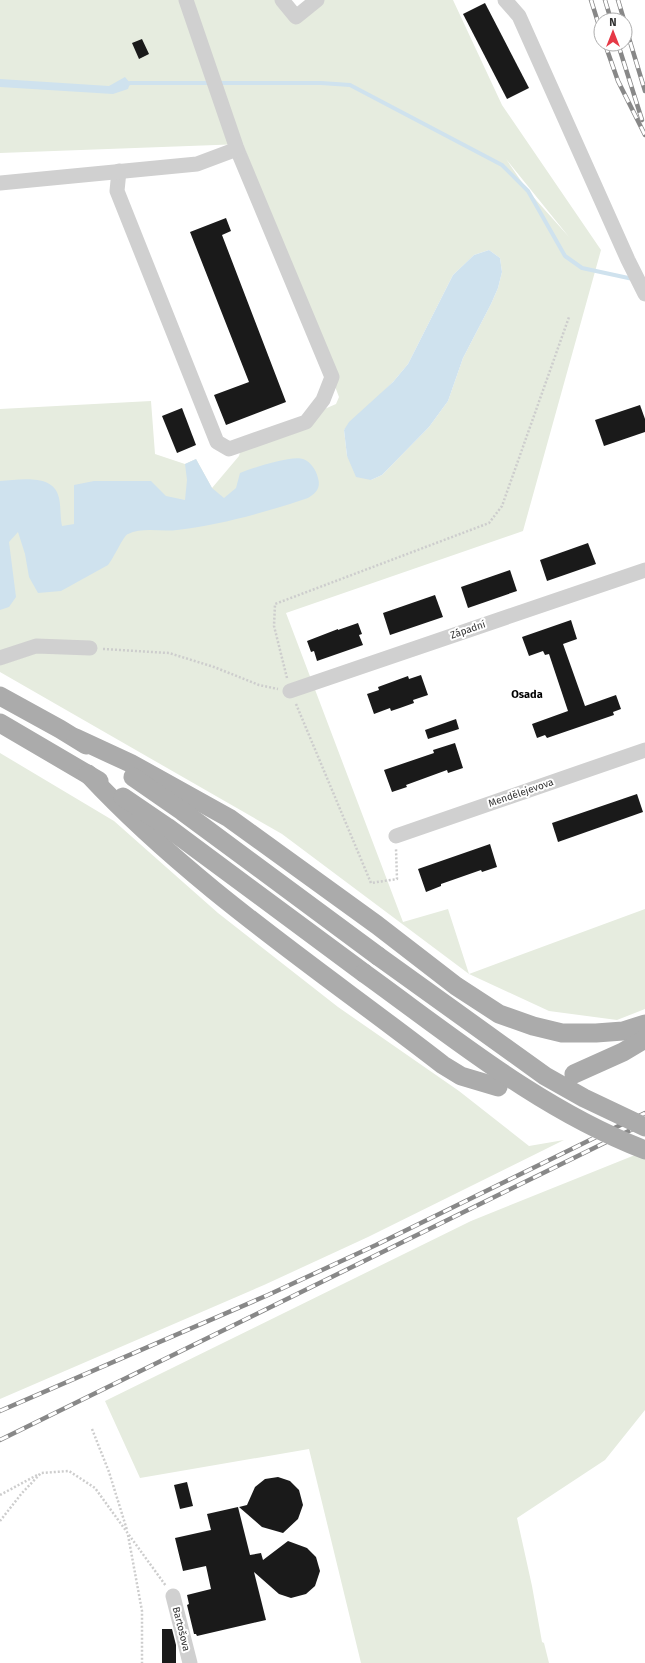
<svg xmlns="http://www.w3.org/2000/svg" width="645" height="1663" font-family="'Fira Sans',sans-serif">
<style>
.green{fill:#e6ecdf;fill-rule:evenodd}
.water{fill:#cfe2ee}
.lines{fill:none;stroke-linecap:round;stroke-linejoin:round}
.stream{stroke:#cfe2ee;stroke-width:4}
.building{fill:#1a1a1a}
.path{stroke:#cdcdcd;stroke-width:2.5;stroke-dasharray:2 2;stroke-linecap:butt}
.minor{stroke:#d0d0d0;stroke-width:15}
.major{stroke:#ababab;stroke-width:19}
.rail-casing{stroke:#888;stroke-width:4.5}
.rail{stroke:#fff;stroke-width:3;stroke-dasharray:9;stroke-linecap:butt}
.major-bridge{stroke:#ababab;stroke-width:19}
.labels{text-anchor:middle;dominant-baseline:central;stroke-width:4;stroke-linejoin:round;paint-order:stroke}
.street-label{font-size:10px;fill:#333;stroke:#fff}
.neighbourhood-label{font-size:11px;font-weight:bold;fill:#000;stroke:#fff}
</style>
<rect width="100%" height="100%" fill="#fff"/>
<g class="green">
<path d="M0,0H282L296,17L317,0H453L502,105L601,250L523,531L286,613L403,922L448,909L469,974L645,909V1009L617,1020L549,1011L469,974L282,834L0,672V409L151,401L155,454L185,464L196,459L212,488L239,456L242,445L336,404L339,397L243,144L0,153ZM506,159L569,237L528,191ZM489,250L500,258L502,272L498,288L491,304L463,358L448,401L429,427L382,475L371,480L347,456L344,430L393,382L408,364L453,275L474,255Z"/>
<path d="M0,753L114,821L218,913L338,1007L459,1091L529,1146L564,1140L368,1237L264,1285L0,1399Z"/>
<path d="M645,1151V1410L605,1460L517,1518L532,1586L542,1642L544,1643L549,1663H361L309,1449L140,1478L105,1401L471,1221Z"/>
</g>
<g class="water">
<path d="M125,77L130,83L128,89L113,94L0,87V79L109,86Z"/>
<path d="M489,250L500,258L502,272L498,288L491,304L463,358L448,401L429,427L382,475L371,480L356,477L347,456L344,430L349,422L393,382L408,364L453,275L474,255Z"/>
<path d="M196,459L212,488L224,498L236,488L240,473C253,468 291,455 303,459C311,462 316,470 318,478C321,488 316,493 308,498C266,512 221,525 177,530C161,532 142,527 128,534C123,536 114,558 108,565L61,591L38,593L29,577L25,554L18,532L9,542L16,597L9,607L0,610V481C19,480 54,473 59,498C61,507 60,517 62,526L74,524V485L94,481H151L166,496L185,500L187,480L185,464Z"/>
</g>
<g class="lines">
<g class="stream">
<path d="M217,83H321L350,85L502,165L528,191L565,256L582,268L633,279"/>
<path d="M126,85L130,83H210"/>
</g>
</g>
<g class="building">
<path d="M485,3L529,88L507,99L463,14Z"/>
<path d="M142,39L149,54L139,59L132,43Z"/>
<path d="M226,218L231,231L222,235L286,402L226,425L214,395L249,382L190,232Z"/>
<path d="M640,405L645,419V432L604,446L595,420Z"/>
<path d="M182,408L196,445L177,453L162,416Z"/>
<path d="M588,543L596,564L547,581L540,560Z"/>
<path d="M510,570L517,591L468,608L461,587Z"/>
<path d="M435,595L443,617L390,635L383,613Z"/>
<path d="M571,620L577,639L563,644L585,706L616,695L621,709L613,712L614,715L547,738L545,735L537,738L532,724L568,711L549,654L545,655L543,651L529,656L522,637Z"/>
<path d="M358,623L362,634L359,635L363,645L317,661L314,651L311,652L307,641L338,629V630Z"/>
<path d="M421,675L428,695L413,700L414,703L400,708L391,711L390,708L374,714L367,694L379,690L378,687L408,676L409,679Z"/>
<path d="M456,719L459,729L428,739L425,730Z"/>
<path d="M455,743L463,768L448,773L447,770L406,785L407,787L392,792L384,770L434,753L433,750Z"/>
<path d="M637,794L643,812L558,842L552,823Z"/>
<path d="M490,844L497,867L482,872L481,870L441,884V886L426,892L418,869Z"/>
<path d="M278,1477L290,1481L299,1490L303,1505L298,1519L283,1533L262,1527L239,1507L247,1505L255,1487L265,1479Z"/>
<path d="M187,1482L193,1506L180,1509L174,1485Z"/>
<path d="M238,1507L250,1555L261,1553L263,1560L288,1541L307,1548L316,1557L320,1571L315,1586L306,1594L291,1598L279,1594L254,1572L266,1620L197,1636L196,1634H194L187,1605L189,1604L187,1595L211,1589L206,1566L183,1571L175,1538L211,1530L207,1514Z"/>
<path d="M162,1629H172L176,1645V1663H162Z"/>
</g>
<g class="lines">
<g class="path">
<path d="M103,649L169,653L214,667L259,685L278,689"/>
<path d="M287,678L274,626L275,604L489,523L502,506L569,317"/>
<path d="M296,704L371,883L397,879L396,849"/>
<path d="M92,1429L109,1472L127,1530"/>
<path d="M0,1495L39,1474"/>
<path d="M0,1521L22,1493L41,1473L69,1471L95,1488L166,1586"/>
<path d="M128,1535L142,1611V1663"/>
</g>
<g class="minor">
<path d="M282,0L296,17L317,0"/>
<path d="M505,0L519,16L628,260L645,294"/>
<path d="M119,171L117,191L217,442L229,449L306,422L323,400L332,377L237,149"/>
<path d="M0,183L197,164L237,149L186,0"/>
<path d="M0,658L36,646L90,648"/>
<path d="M290,691L645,570"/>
<path d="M396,836L645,750"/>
<path d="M173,1596L190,1663"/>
</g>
<g class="major">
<path d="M0,696L60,729L86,745"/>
<path d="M0,723L99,781"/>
<path d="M76,738L130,763L229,818L377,925L456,986L499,1014L533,1026L562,1033H596L623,1031L645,1024"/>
<path d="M88,774C192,886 322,971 443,1065L461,1076L498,1087"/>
<path d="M133,777L182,811L378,956"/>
<path d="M123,797L167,827L364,973"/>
<path d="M574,1074L623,1052L645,1039"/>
</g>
<g class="rail-casing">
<g id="rail">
<path d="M591,0L601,32"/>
<path d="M605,0L611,20"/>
<path d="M618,0L624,20"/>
<path d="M625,25L645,91"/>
<path d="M605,44L618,81L645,135"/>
<path d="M618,44L642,120"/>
<path d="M0,1411L268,1295L376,1245L645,1113"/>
<path d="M0,1440L645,1123"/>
</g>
</g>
<use href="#rail" class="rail"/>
<g class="major-bridge">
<path d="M378,956L545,1076L584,1098L645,1127"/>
<path d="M364,973C454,1038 541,1110 645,1150"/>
</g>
</g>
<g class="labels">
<g class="street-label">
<text transform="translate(468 630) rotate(-19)">Západní</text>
<text transform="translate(521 793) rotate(-19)">Mendělejevova</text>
<text transform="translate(181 1629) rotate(76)">Bartošova</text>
</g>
<g class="neighbourhood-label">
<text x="527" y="694">Osada</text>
</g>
</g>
<g transform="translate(613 32)"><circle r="19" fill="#ffffff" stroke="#adadad"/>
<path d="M0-3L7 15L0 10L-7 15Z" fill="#e63946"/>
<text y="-6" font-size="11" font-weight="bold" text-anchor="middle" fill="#333333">N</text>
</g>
</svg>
